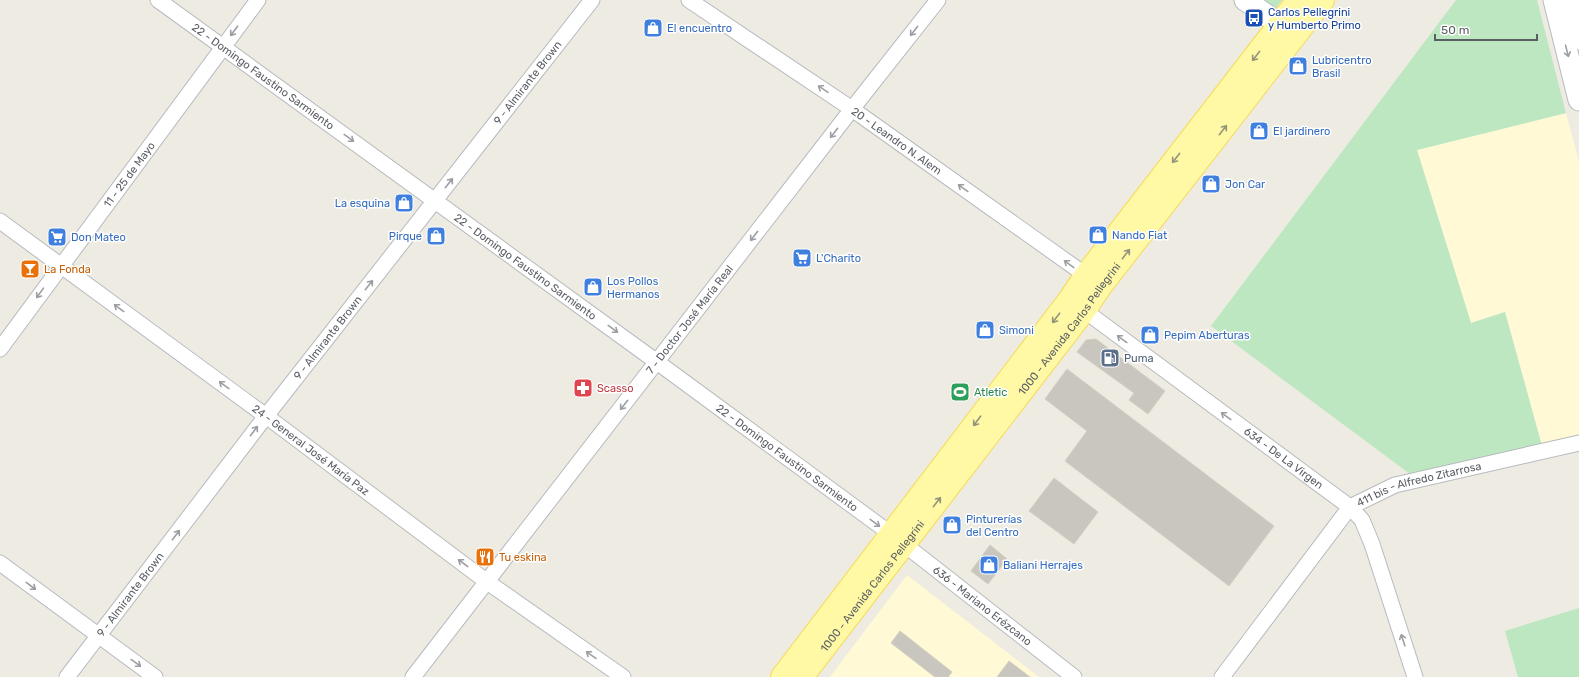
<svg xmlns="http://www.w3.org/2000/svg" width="1579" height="677" font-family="Rubik,sans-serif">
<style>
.commercial{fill:#fff9d6}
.green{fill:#bde7c1}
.building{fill:#c9c6bf;stroke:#d3cfc0}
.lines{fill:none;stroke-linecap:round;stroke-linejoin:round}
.minor-casing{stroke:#b7babf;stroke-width:17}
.secondary-casing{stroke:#b8bbc1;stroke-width:23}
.primary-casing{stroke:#f7d952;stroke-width:24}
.minor{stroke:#fff;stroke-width:15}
.secondary{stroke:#fff;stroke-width:21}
.primary{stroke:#fff9a6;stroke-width:22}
.oneway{stroke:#9c9ea2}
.oneway2{stroke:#94947b}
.labels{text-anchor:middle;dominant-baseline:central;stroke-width:3;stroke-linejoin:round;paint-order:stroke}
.transit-label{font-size:11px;fill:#164399;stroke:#fff;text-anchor:start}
.shop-label{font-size:11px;fill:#366cbe;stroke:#fff;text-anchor:start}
.street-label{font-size:11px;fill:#5a5e64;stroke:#fff}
.food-label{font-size:11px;fill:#c56008;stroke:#fff;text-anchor:start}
.service-label{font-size:11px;fill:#4e5e75;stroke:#fff;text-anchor:start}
.health-label{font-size:11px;fill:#be3a42;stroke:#fff;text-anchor:start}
.leisure-label{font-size:11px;fill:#27864d;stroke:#fff;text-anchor:start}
</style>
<rect width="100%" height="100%" fill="#eeece2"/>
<g class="commercial">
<path d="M1566,113L1579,162V437L1542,446L1505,312L1471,323L1417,150Z"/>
<path d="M907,575L1039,677H830Z"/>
</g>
<g class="green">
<path d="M1256,0H1282L1277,7L1272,8Z"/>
<path d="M1456,0H1537L1566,113L1417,150L1471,323L1505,312L1542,446L1414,477L1211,326Z"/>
<path d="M1579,608V677H1518L1505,631Z"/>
</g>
<g class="building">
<path d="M1096,339L1165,391L1148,414L1129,400L1134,393L1077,352L1086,340Z"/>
<path d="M1067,369L1274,526L1229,586L1065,461L1087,431L1045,399Z"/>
<path d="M1054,478L1098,512L1074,544L1029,511Z"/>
<path d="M990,545L1007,559L988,584L971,571Z"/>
<path d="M900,631L952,672L948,677H935L891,643Z"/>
<path d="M1009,661L1030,677H997Z"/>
</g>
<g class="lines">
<g class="minor-casing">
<g id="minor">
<path id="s1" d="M158,0L657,362L891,534L1074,677"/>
<path id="s2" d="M689,0L852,109L1094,281"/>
<path id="s3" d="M0,221L266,416L486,581L623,677"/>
<path id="s4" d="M1077,305L1350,507L1362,520L1372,544L1415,677"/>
<path id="s5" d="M0,349L258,0"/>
<path d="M0,563L155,677"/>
<path id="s6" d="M67,677L266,416L592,0"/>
<path id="s7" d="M413,677L852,109L938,0"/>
<path id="s8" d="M1222,677L1350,507L1395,485L1579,443"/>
</g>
</g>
<g class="secondary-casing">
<g id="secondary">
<path d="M1245,0L1294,34"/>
<path d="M1554,0L1579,100"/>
<path d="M1569,0L1579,39"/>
</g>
</g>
<g class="primary-casing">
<g id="primary">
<path d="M782,677L1069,300L1085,276L1298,0"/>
<path id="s9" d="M802,677L1084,311L1101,286L1323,0"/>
</g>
</g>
<use href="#minor" class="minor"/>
<use href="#secondary" class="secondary"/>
<use href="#primary" class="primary"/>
</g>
<defs><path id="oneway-shaft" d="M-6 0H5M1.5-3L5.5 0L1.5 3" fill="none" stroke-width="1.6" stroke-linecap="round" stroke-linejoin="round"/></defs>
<g class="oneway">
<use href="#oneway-shaft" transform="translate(234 31) rotate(127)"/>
<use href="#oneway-shaft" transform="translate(914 31) rotate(128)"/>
<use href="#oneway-shaft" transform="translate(1567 51) rotate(76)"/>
<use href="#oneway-shaft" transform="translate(823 89) rotate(-146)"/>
<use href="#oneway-shaft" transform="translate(834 133) rotate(128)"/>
<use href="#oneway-shaft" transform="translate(349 138) rotate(36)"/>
<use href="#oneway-shaft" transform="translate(449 183) rotate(-52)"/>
<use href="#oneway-shaft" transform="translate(963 188) rotate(-144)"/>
<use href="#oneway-shaft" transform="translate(754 236) rotate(128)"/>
<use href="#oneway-shaft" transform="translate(1069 264) rotate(-144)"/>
<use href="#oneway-shaft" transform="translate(369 285) rotate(-52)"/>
<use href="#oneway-shaft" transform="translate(40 293) rotate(126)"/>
<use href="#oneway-shaft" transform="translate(119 308) rotate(-144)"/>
<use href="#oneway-shaft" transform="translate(613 329) rotate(36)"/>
<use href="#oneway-shaft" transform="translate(1122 339) rotate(-144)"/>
<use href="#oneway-shaft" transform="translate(224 385) rotate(-144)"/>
<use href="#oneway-shaft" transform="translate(624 405) rotate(128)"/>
<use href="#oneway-shaft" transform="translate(1226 416) rotate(-144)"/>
<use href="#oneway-shaft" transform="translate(254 431) rotate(-53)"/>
<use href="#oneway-shaft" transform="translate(875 523) rotate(36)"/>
<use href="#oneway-shaft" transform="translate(176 535) rotate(-53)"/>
<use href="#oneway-shaft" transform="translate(463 563) rotate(-143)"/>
<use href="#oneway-shaft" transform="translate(31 586) rotate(37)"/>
<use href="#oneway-shaft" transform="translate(1403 640) rotate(-108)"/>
<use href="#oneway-shaft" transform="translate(591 655) rotate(-145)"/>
<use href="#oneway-shaft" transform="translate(136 663) rotate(36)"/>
</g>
<g class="oneway2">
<use href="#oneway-shaft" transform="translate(1256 56) rotate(128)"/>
<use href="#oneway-shaft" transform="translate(1223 130) rotate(-52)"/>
<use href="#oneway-shaft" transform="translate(1176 158) rotate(128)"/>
<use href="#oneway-shaft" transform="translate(1126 254) rotate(-52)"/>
<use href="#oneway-shaft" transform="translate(1056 318) rotate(127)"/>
<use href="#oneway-shaft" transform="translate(977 421) rotate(127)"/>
<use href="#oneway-shaft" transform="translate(937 502) rotate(-52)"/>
</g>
<defs>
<g id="bus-square" transform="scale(1)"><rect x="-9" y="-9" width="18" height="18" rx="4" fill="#1a4fb4" stroke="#fff"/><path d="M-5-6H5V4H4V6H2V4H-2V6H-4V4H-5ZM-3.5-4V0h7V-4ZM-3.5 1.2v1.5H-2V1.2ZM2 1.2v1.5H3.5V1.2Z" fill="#fff"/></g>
<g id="shop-square" transform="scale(1)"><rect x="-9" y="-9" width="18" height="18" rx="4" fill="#3f7fe0" stroke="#fff"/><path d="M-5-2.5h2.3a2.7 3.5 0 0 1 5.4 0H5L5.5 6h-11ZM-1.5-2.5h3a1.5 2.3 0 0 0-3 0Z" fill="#fff"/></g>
<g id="supermarket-square" transform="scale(1)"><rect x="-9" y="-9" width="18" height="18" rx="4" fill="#3f7fe0" stroke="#fff"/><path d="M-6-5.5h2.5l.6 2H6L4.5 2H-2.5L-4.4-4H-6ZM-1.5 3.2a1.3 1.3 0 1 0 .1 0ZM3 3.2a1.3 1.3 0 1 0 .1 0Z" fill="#fff"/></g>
<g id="bar-square" transform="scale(1)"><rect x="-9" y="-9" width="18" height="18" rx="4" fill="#e8710a" stroke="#fff"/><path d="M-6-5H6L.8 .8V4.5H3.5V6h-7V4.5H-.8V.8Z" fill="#fff"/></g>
<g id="fuel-square" transform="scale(1)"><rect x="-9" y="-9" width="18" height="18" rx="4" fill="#5c6f8a" stroke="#fff"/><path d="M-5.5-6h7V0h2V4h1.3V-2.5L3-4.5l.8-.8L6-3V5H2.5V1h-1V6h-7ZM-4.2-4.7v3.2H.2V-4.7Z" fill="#fff"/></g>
<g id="pharmacy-square" transform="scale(1)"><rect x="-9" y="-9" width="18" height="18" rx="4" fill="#e0444e" stroke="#fff"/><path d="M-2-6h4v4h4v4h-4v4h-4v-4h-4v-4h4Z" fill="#fff"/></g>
<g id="stadium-square" transform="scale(1)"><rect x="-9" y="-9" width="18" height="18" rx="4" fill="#2e9e5b" stroke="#fff"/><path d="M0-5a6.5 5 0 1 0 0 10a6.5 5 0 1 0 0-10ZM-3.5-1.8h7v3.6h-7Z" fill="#fff"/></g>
<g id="restaurant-square" transform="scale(1)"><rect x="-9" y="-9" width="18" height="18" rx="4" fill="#e8710a" stroke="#fff"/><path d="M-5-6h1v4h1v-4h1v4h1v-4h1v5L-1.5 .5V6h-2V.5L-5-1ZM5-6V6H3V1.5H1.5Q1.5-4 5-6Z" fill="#fff"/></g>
</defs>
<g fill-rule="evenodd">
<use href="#bus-square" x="1254" y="18"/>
<use href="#shop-square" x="653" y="28"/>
<use href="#shop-square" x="1298" y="66"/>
<use href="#shop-square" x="1259" y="131"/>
<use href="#shop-square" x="1211" y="184"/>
<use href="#shop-square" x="404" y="203"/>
<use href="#shop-square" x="1098" y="235"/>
<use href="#shop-square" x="436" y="236"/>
<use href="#supermarket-square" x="57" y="237"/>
<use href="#supermarket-square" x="802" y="258"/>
<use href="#bar-square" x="30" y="269"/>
<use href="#shop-square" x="593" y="287"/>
<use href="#shop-square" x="985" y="330"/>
<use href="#shop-square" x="1150" y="335"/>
<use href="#fuel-square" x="1110" y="358"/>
<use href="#pharmacy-square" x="583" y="388"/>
<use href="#stadium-square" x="960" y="392"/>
<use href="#shop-square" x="952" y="525"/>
<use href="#restaurant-square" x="485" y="557"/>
<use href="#shop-square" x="989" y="565"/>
</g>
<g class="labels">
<g class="transit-label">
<text x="1268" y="12">Carlos Pellegrini<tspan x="1268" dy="13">y Humberto Primo</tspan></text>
</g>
<g class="shop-label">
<text x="667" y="28">El encuentro</text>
<text x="1312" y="60">Lubricentro<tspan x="1312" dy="13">Brasil</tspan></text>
<text x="1273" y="131">El jardinero</text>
<text x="1225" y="184">Jon Car</text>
<text x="390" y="203" text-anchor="end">La esquina</text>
<text x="1112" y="235">Nando Fiat</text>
<text x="422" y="236" text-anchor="end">Pirque</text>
<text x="71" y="237">Don Mateo</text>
<text x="816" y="258">L'Charito</text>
<text x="607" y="281">Los Pollos<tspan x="607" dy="13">Hermanos</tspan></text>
<text x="999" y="330">Simoni</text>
<text x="1164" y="335">Pepim Aberturas</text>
<text x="966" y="519">Pinturerías<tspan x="966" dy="13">del Centro</tspan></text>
<text x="1003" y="565">Baliani Herrajes</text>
</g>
<g class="street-label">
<text stroke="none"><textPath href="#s1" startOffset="130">22 - Domingo Faustino Sarmiento</textPath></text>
<text stroke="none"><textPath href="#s6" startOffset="752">9 - Almirante Brown</textPath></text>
<text stroke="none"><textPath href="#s2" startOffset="251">20 - Leandro N. Alem</textPath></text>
<text stroke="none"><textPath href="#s5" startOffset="217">11 - 25 de Mayo</textPath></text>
<text stroke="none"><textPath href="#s1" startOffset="454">22 - Domingo Faustino Sarmiento</textPath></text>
<text stroke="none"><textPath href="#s7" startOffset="452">7 - Doctor José María Real</textPath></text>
<text stroke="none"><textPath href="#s9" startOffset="439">1000 - Avenida Carlos Pellegrini</textPath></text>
<text stroke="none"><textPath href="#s6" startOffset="428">9 - Almirante Brown</textPath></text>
<text stroke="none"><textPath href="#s3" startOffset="386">24 - General José María Paz</textPath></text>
<text stroke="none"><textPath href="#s1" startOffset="778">22 - Domingo Faustino Sarmiento</textPath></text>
<text stroke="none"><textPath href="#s4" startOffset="257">634 - De La Virgen</textPath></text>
<text stroke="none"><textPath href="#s8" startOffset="286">411 bis - Alfredo Zitarrosa</textPath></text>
<text stroke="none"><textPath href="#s9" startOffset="115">1000 - Avenida Carlos Pellegrini</textPath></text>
<text stroke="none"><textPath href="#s6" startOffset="104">9 - Almirante Brown</textPath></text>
<text stroke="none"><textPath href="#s1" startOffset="1023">636 - Mariano Erézcano</textPath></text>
</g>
<g class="food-label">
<text x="44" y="269">La Fonda</text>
<text x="499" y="557">Tu eskina</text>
</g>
<g class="service-label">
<text x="1124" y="358">Puma</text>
</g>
<g class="health-label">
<text x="597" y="388">Scasso</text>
</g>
<g class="leisure-label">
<text x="974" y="392">Atletic</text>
</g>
</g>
<path d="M1435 34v6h102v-6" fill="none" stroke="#5a5e64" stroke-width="2"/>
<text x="1441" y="34" font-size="12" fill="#5a5e64" stroke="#ffffff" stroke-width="3" paint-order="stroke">50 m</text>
</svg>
